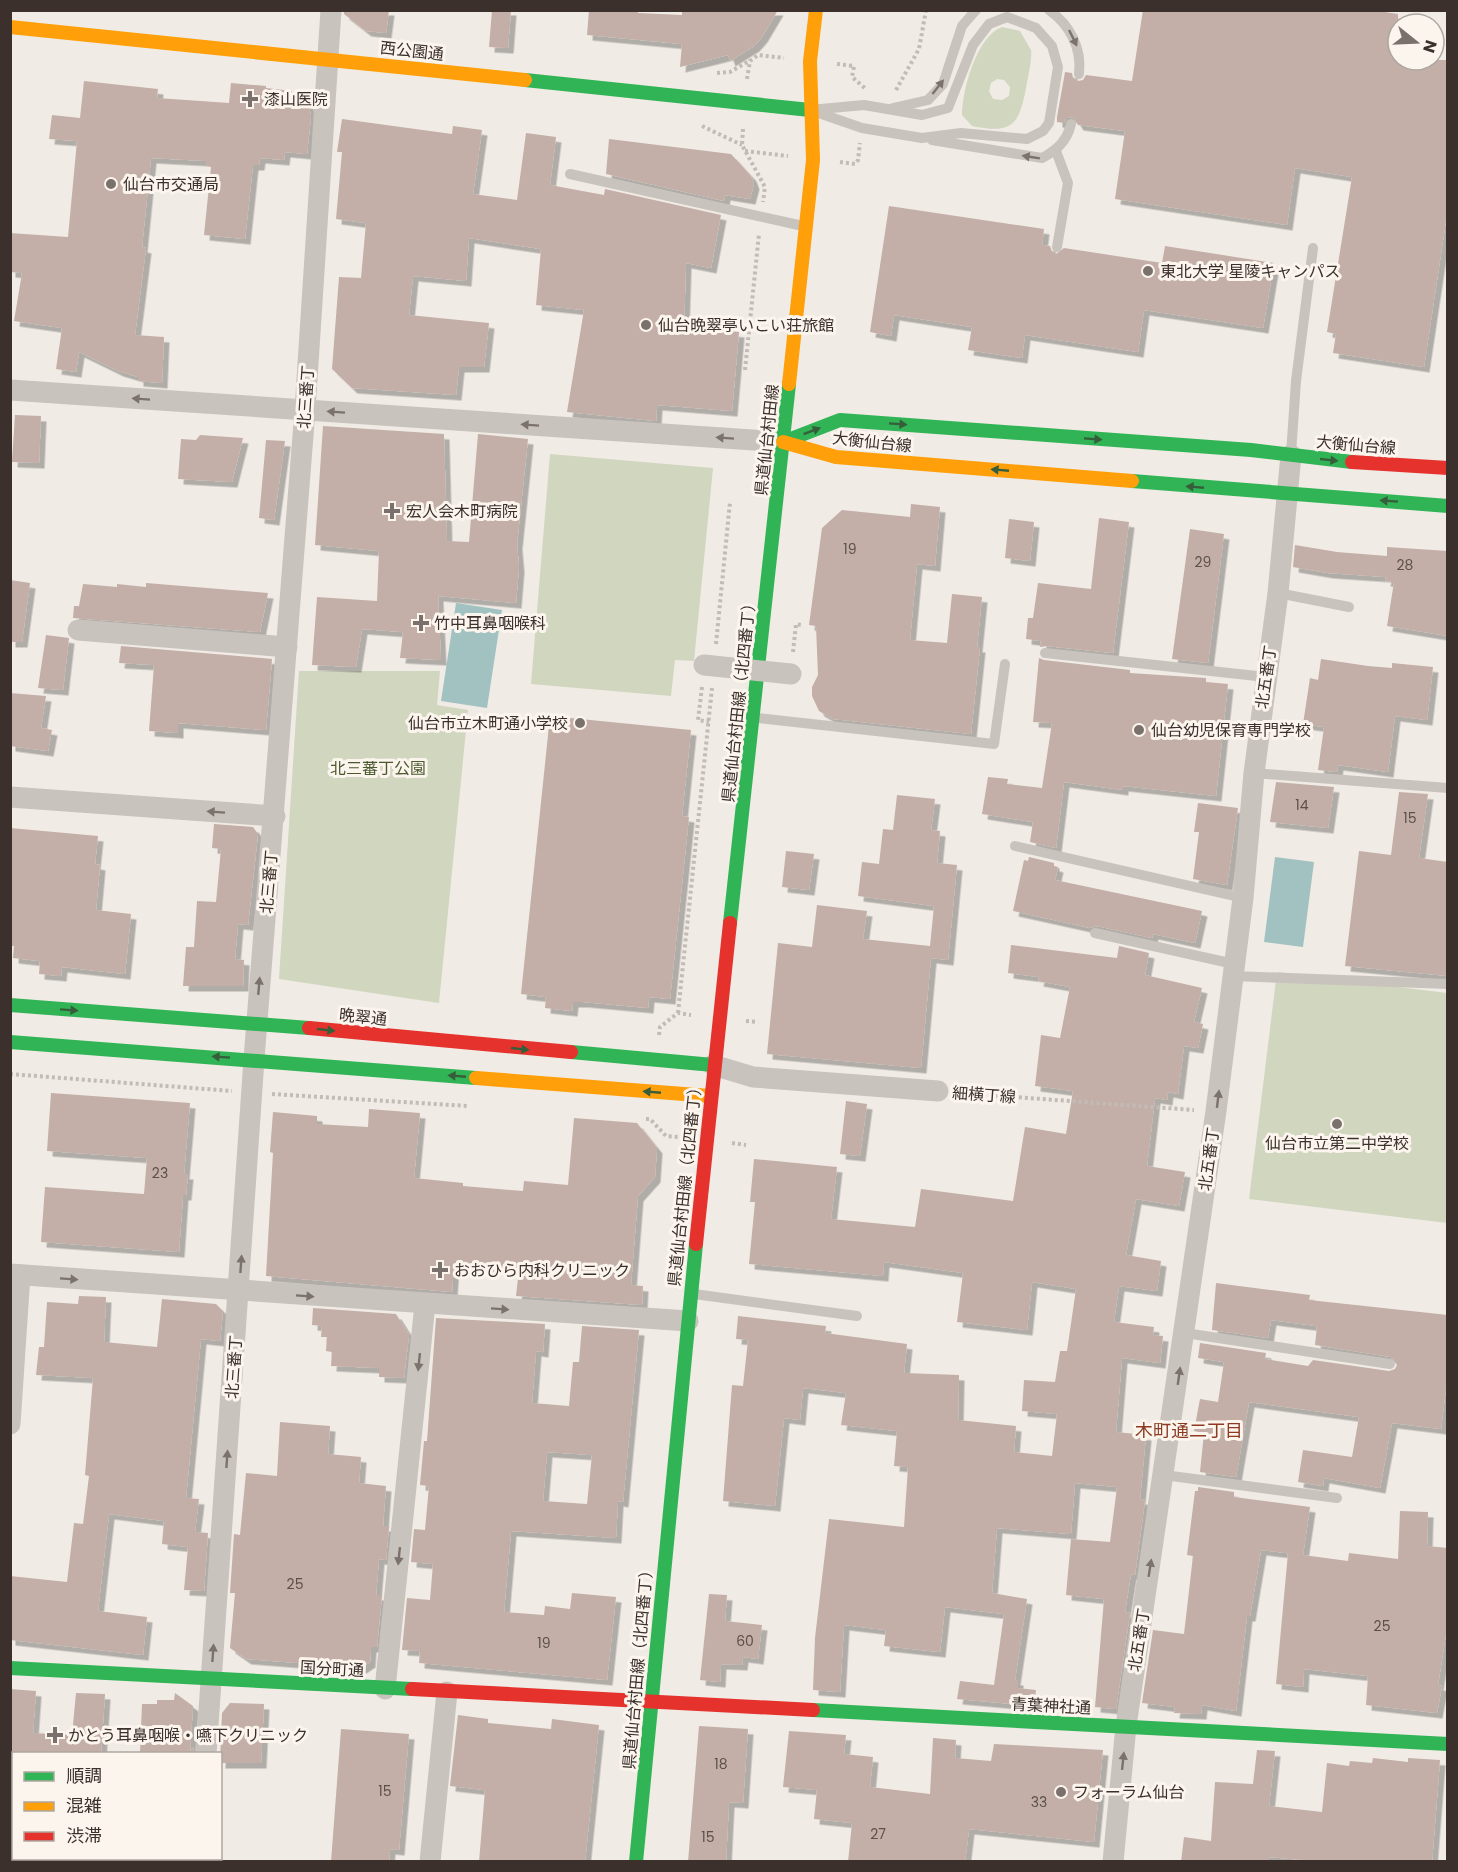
<svg xmlns="http://www.w3.org/2000/svg" width="1458" height="1872" font-family="Poppins,'Noto Sans JP',sans-serif">
<style>
.green{fill:#d1d6bf;fill-rule:evenodd}
.water{fill:#a1c2c1}
.building{fill:#c3afa7;fill-rule:evenodd;filter:url(#shadow)}
.lines{fill:none;stroke-linecap:round;stroke-linejoin:round}
.path{stroke:#c2bbb6;stroke-width:4;stroke-dasharray:3 3;stroke-linecap:butt}
.lane{stroke:#c9c3be;stroke-width:10}
.street{stroke:#c9c3be;stroke-width:21}
.fast{stroke:#30b455;stroke-width:14}
.slow{stroke:#ff9f0a;stroke-width:14}
.jam{stroke:#e5322d;stroke-width:14}
.street-bridge{stroke:#c9c3be;stroke-width:21}
.oneway{fill:#7b726d}
.oneway2{fill:#375e3a}
.poi-dot{fill:#7a716c;stroke:#fbf5ee;stroke-width:2}
.labels{text-anchor:middle;dominant-baseline:central;stroke-width:6;stroke-linejoin:round;paint-order:stroke}
.number-label{font-size:14px;fill:#5d504a}
.street-label{font-size:16px;fill:#3b302b;stroke:#fbf5ee}
.poi-label{font-size:16px;fill:#3b302b;stroke:#fbf5ee;text-anchor:start}
.park-label{font-size:16px;fill:#4a5a2e;stroke:#fbf5ee}
.neighbourhood-label{font-size:18px;fill:#8c3b22;stroke:#fbf5ee}
</style>
<defs>
<filter id="shadow"><feDropShadow dx="5.5" dy="5.5" stdDeviation="0" flood-color="#0004"/></filter>
</defs>
<rect width="100%" height="100%" fill="#f0ebe5"/>
<g class="green">
<path d="M1002,27L1020,31L1031,50C1032,62 1028,75 1026,88C1019,126 1011,134 972,126L962,115C962,90 977,36 1002,27ZM997,79L1004,80L1010,87L1009,96L1002,100L993,99L989,91L991,83Z"/>
<path d="M550,454L713,468L694,661L675,660L671,696L531,684Z"/>
<path d="M299,671H440L437,705L468,710L439,1003L279,979Z"/>
<path d="M1277,972L1447,993V1223L1249,1199Z"/>
</g>
<g class="water">
<path d="M456,603L502,610L487,708L441,701Z"/>
<path d="M1275,857L1314,862L1303,947L1264,942Z"/>
</g>
<g class="building">
<path d="M344,10H389L386,33L366,31L344,14Z"/>
<path d="M492,10H511L508,48L489,47Z"/>
<path d="M589,10H638V13L682,15V10H778L762,37L754,46L730,61L728,55L680,67L682,44L587,35Z"/>
<path d="M1143,10H1371L1398,14V60H1448V207L1424,367L1333,353L1336,334L1327,332L1352,177L1295,168L1287,225L1115,199L1125,131L1078,125L1073,117L1066,118L1064,123L1057,122V117L1065,72L1072,73L1073,78L1078,81L1083,80L1086,75L1132,81Z"/>
<path d="M84,81L158,89L157,98L229,103L231,83L266,86V88L292,91V102L308,103L311,116L307,154L285,152L284,160L260,158L259,165H253L245,239L204,235L211,167L206,166V161L151,158L142,247L146,248L135,335L164,337L162,383L138,381V377L118,371L79,352L76,372L56,369L62,328L14,321L22,273L10,272V233L68,237L77,141L49,139L52,115L80,118Z"/>
<path d="M342,119L452,134L453,126L482,130L473,194L517,200L526,133L556,137L550,185L604,195L605,189L721,215L711,268L686,263L684,327L739,332L732,411L657,405L656,421L567,412L584,310L536,305L541,249L469,238L466,281L413,276L409,315L489,323L484,367H459L456,395L352,388L332,369L339,277L361,278L366,223L336,219L342,152H337Z"/>
<path d="M609,139L731,154L751,176L754,184L750,199L725,195L724,201L606,174Z"/>
<path d="M889,206L1044,229L1042,245L1050,246L1052,252L1056,254L1064,248L1162,263L1165,246L1274,263L1263,328L1144,310L1138,352L1025,335L1022,358L968,350L972,327L894,315L891,336L870,332Z"/>
<path d="M15,415L41,416L39,463L12,462Z"/>
<path d="M323,426L444,434L447,541L469,542L478,434L528,439L517,544L519,567L516,603L438,596L441,660L400,658L403,632L362,629L356,667L312,665L317,597L377,601L379,551L315,545Z"/>
<path d="M200,435L243,438L232,482L178,479L181,439L196,440Z"/>
<path d="M266,440L285,441L274,520L259,518Z"/>
<path d="M911,504L940,507L935,566L917,564L910,640L947,643L952,594L982,597L977,647H980L971,734L833,719L819,711L812,696V687L818,675L816,626L809,625L822,528L842,510L910,517Z"/>
<path d="M1099,518L1129,522L1113,653L1046,646L1040,647L1041,641L1026,639L1028,618H1033L1038,583L1091,589Z"/>
<path d="M1009,519L1034,522L1030,561L1005,558Z"/>
<path d="M1190,529L1224,534L1208,663L1172,659Z"/>
<path d="M1295,545L1337,552L1387,556V547L1448,551V636L1387,626L1394,582L1385,581L1386,577L1328,573L1293,567Z"/>
<path d="M10,580L30,583L22,642H10Z"/>
<path d="M146,583L268,593L260,632L73,618L74,606H79L83,584L117,587V584L146,587Z"/>
<path d="M46,635L69,638L63,690L38,688Z"/>
<path d="M121,646L272,659L266,730L178,723V733L149,731L154,665L119,663Z"/>
<path d="M1039,658L1044,660L1130,670V673L1206,678V682L1228,684L1216,796L1123,786V790L1064,782L1056,848L1030,842L1033,822L982,814L988,777L1008,779L1007,784L1042,788L1052,723L1033,722Z"/>
<path d="M1321,659L1368,666L1392,668V663L1433,667L1427,720L1395,716L1388,772L1338,765L1337,772L1318,770L1324,727L1303,724L1310,678L1318,680Z"/>
<path d="M10,693L46,696L41,728L52,730L48,751L10,746Z"/>
<path d="M550,716L691,730L682,816L689,817L670,999L649,997L648,1008L583,1002H573L572,1011L545,1008L546,997L521,994Z"/>
<path d="M1276,782L1334,787L1328,828L1270,822Z"/>
<path d="M1399,792L1428,794L1419,858L1448,862V976L1345,966L1359,851L1391,855Z"/>
<path d="M897,795L935,799L931,830L940,831L937,863L957,865L948,960L931,958L921,1068L767,1054L778,943L812,947L817,905L867,911L863,939L930,946L934,906L858,896L862,862L879,864L883,829L893,830Z"/>
<path d="M1198,803L1238,808L1227,885L1193,879L1199,832H1194Z"/>
<path d="M214,824L253,827L258,834L248,925L238,924L235,959L244,960L243,986H183L186,947H194L197,901L216,902L221,849L212,848Z"/>
<path d="M10,828L98,836L95,864L100,865L96,910L131,914L125,974L62,967L61,976L39,974L40,961L13,958L14,946H10Z"/>
<path d="M786,851L814,854L809,890L782,887Z"/>
<path d="M1029,857L1054,863V866L1058,867L1055,880L1202,911L1195,943L1153,934L1152,938L1097,926L1090,928L1013,911L1024,860L1028,861Z"/>
<path d="M1011,945L1117,958L1119,946L1149,953L1145,975L1202,988L1194,1022L1203,1024L1198,1048L1184,1046L1178,1094L1168,1092L1167,1100L1155,1098L1147,1166L1185,1172L1179,1206L1136,1199L1126,1255L1161,1261L1157,1291L1119,1286L1114,1322L1154,1327L1153,1335L1163,1336L1160,1363L1122,1358L1116,1432L1146,1435L1140,1499L1145,1500L1135,1575L1131,1574L1125,1612L1130,1613L1116,1709L1095,1707L1104,1599L1066,1595L1071,1539L1110,1542L1117,1487L1075,1483L1071,1534L997,1528L992,1593L1027,1599L1015,1680H1018V1688L1036,1690L1034,1706L957,1699L960,1681L994,1685L1004,1614L945,1607L940,1652L884,1646L886,1630L844,1625L840,1692L813,1690L815,1638L829,1519L904,1527L908,1467L894,1466L897,1431L841,1425L846,1393L803,1388L800,1420L784,1418L775,1506L723,1501L732,1385L743,1386L748,1340L736,1339L738,1316L826,1326L825,1333L907,1344L904,1373L959,1375L958,1420L1016,1426L1014,1452L1052,1456L1057,1414L1022,1411L1024,1380L1055,1382L1060,1351H1067L1076,1289L1032,1282L1027,1330L957,1322L963,1273L884,1262L883,1276L749,1264L755,1202H750L754,1159L837,1167L831,1219L915,1227L921,1189L1013,1201L1025,1127L1066,1134L1073,1091L1035,1086L1041,1035L1060,1038L1070,987L1038,981L1039,977L1008,973Z"/>
<path d="M51,1093L190,1103L184,1174H188L186,1195H183L179,1252L41,1242L45,1187L144,1194L147,1158L47,1151Z"/>
<path d="M846,1101L867,1104L860,1156L840,1154Z"/>
<path d="M369,1109L420,1113L414,1178L463,1183V1186L523,1191L524,1181L568,1185L574,1118L637,1123L657,1148L655,1177L638,1196L631,1285L643,1286L642,1305L516,1296L519,1269L454,1264L452,1292L266,1276L273,1153L270,1152L273,1112L317,1116V1124L368,1127Z"/>
<path d="M1216,1283L1310,1295L1309,1300L1448,1315V1372L1441,1429L1392,1423L1380,1488L1324,1478L1323,1486L1298,1482L1303,1450L1352,1457L1359,1417L1249,1402L1236,1477L1200,1472L1204,1433L1194,1431L1200,1399L1218,1402L1224,1362L1198,1358L1200,1343L1266,1353L1265,1359L1308,1366L1313,1360L1389,1371L1395,1369L1397,1365L1391,1357L1315,1345L1317,1326L1271,1320L1268,1338L1212,1330Z"/>
<path d="M79,1296L106,1297L104,1342L157,1347L162,1299L216,1304L223,1311L220,1341L201,1339L186,1498L199,1499L195,1532L208,1533L204,1591L184,1590L188,1547L162,1544L164,1521L109,1514L98,1611L147,1617L143,1655L10,1640V1576L67,1582L74,1523L83,1524L89,1476L85,1475L93,1378L36,1375L39,1347H44L47,1302L78,1304Z"/>
<path d="M313,1308L396,1314L409,1335L404,1378L379,1377V1368L331,1366L332,1352L326,1351L327,1337H321L322,1326L312,1325Z"/>
<path d="M436,1318L545,1324L543,1352L536,1351L532,1403L569,1406L573,1362H579L582,1326L639,1330L623,1502L618,1501L616,1538L511,1531L504,1612L544,1615L545,1606L570,1609L572,1593L616,1597L607,1680L419,1663L420,1651L402,1650L407,1598L430,1600L433,1564L411,1562L414,1529L425,1530L429,1486L420,1485L424,1441H427ZM547,1452L592,1455L587,1504L543,1501Z"/>
<path d="M280,1422L330,1426L328,1454L361,1457L359,1483L386,1486L383,1526H389L386,1560L379,1559L376,1595H382L377,1647H371L370,1662L361,1668L246,1659L230,1648L235,1593H230L234,1534L240,1535L246,1473L277,1476Z"/>
<path d="M1198,1487L1234,1492V1497L1310,1507L1303,1555L1261,1550L1250,1616H1247L1236,1711L1202,1705L1201,1714L1174,1713L1175,1707L1142,1703L1153,1630L1184,1634L1193,1556L1187,1555L1195,1491H1198Z"/>
<path d="M1400,1511L1428,1512L1427,1546L1448,1548V1621L1438,1685L1442,1686L1437,1713L1366,1705L1368,1676L1304,1669L1303,1687L1276,1684L1288,1553L1348,1561L1349,1553L1398,1559Z"/>
<path d="M709,1594L727,1595L725,1621L762,1625L758,1659L743,1657L742,1665L721,1664L720,1682L700,1680Z"/>
<path d="M10,1689L36,1691L33,1733L72,1735L76,1693L105,1694L101,1754H10Z"/>
<path d="M175,1693L193,1706L190,1751L194,1747L193,1754H140L142,1704H157V1700H174Z"/>
<path d="M230,1703L264,1704L261,1763H220L222,1713Z"/>
<path d="M458,1715L488,1719V1723L551,1729L552,1719L599,1725L585,1862H479L485,1790L450,1786Z"/>
<path d="M699,1726L748,1729L743,1803L729,1802L726,1862H688Z"/>
<path d="M341,1729L409,1734L399,1850L390,1849L389,1862H331Z"/>
<path d="M789,1731L846,1735L844,1754L873,1757L870,1787L930,1794L933,1738L956,1740L955,1758L991,1761L994,1744L1103,1750L1094,1842L969,1829L965,1862H848L852,1823L814,1819L817,1790L783,1787Z"/>
<path d="M1257,1750L1275,1751L1269,1806L1322,1812L1327,1763L1349,1766L1350,1761L1372,1763L1373,1758L1408,1762V1758L1440,1760L1432,1862H1325L1269,1857V1862H1181L1184,1837L1211,1841L1215,1782L1253,1784Z"/>
</g>
<g class="lines">
<g class="path">
<path d="M837,64L854,66L852,77L866,89"/>
<path d="M717,73L730,72L749,61"/>
<path d="M747,79L750,61L758,55L784,58"/>
<path d="M896,90L919,49L926,10"/>
<path d="M702,126L742,145"/>
<path d="M743,129L742,145L765,187L763,202"/>
<path d="M745,151L788,156"/>
<path d="M840,162L855,164L858,160L860,143"/>
<path d="M745,370L759,234"/>
<path d="M716,644L730,502"/>
<path d="M793,652L796,624L801,625"/>
<path d="M702,687L698,720L709,722"/>
<path d="M678,1013L712,688"/>
<path d="M746,1021L758,1022"/>
<path d="M659,1035L660,1027L678,1013L691,1015"/>
<path d="M10,1074L232,1091"/>
<path d="M959,1093L1194,1110"/>
<path d="M272,1094L468,1106"/>
<path d="M646,1119H650L666,1136L679,1137"/>
<path d="M732,1143L746,1145"/>
</g>
<g class="lane">
<path d="M1049,10C1070,25 1082,48 1079,74"/>
<path d="M1007,17L1036,28L1052,46L1058,67L1049,123L1043,131L1027,139L961,133L922,138L862,128L810,110L864,105L922,115L948,108L973,45L989,24Z"/>
<path d="M893,108L928,100L943,84L962,26L976,10"/>
<path d="M932,140L1042,158C1057,150 1067,141 1071,124"/>
<path d="M1056,151L1068,183L1057,247"/>
<path d="M570,174L803,226"/>
<path d="M1291,454L1296,381L1313,248"/>
<path d="M1278,593L1349,607"/>
<path d="M1045,653L1266,677"/>
<path d="M758,718L994,744L1005,664"/>
<path d="M1254,773L1448,788"/>
<path d="M1015,846L1243,898"/>
<path d="M1095,933L1234,964"/>
<path d="M1233,976L1448,984"/>
<path d="M694,1294L857,1316"/>
<path d="M1185,1333L1390,1364"/>
<path d="M1164,1475L1337,1498"/>
</g>
<g class="street">
<path d="M10,390L783,442"/>
<path d="M78,630L287,647"/>
<path d="M10,797L275,816"/>
<path d="M713,1065L753,1077L938,1091"/>
<path d="M10,1274L688,1321"/>
<path d="M10,1424L20,1275"/>
<path d="M385,1689L425,1304"/>
<path d="M206,1754L254,1059L305,410L331,10"/>
<path d="M198,1862V1858"/>
<path d="M430,1862L447,1692"/>
<path d="M1113,1862L1126,1726L1216,1111L1243,898L1254,773L1278,593L1291,455"/>
</g>
<g class="fast">
<path d="M525,80L810,110"/>
<path d="M783,442L840,420L1251,450L1352,462"/>
<path d="M1132,481L1448,506"/>
<path d="M730,923L789,384"/>
<path d="M10,1005L309,1028"/>
<path d="M10,1042L476,1078"/>
<path d="M571,1052L713,1065"/>
<path d="M10,1668L412,1689"/>
<path d="M813,1710L1448,1744"/>
<path d="M636,1862L696,1244"/>
</g>
<g class="slow">
<path d="M10,27L525,80"/>
<path d="M789,384L813,160L810,61L816,10"/>
<path d="M783,442L836,457L1132,481"/>
<path d="M476,1078L710,1096"/>
</g>
<g class="jam">
<path d="M1352,462L1448,468"/>
<path d="M309,1028L571,1052"/>
<path d="M696,1244L730,923"/>
<path d="M412,1689L813,1710"/>
</g>
<path class="street-bridge" d="M704,665L791,674"/>
</g>
<defs><path id="oneway-solid" d="M-6-.8H1V-3.2L6.5 0L1 3.2V.8H-6Z" transform="scale(1.5)"/></defs>
<g class="oneway">
<use href="#oneway-solid" transform="translate(1073 38) rotate(64)"/>
<use href="#oneway-solid" transform="translate(938 87) rotate(-52)"/>
<use href="#oneway-solid" transform="translate(1031 157) rotate(-171)"/>
<use href="#oneway-solid" transform="translate(141 399) rotate(-176)"/>
<use href="#oneway-solid" transform="translate(336 412) rotate(-176)"/>
<use href="#oneway-solid" transform="translate(530 425) rotate(-176)"/>
<use href="#oneway-solid" transform="translate(725 438) rotate(-176)"/>
<use href="#oneway-solid" transform="translate(216 812) rotate(-176)"/>
<use href="#oneway-solid" transform="translate(259 986) rotate(-85)"/>
<use href="#oneway-solid" transform="translate(1218 1099) rotate(-83)"/>
<use href="#oneway-solid" transform="translate(241 1264) rotate(-86)"/>
<use href="#oneway-solid" transform="translate(69 1279) rotate(4)"/>
<use href="#oneway-solid" transform="translate(305 1296) rotate(4)"/>
<use href="#oneway-solid" transform="translate(500 1309) rotate(4)"/>
<use href="#oneway-solid" transform="translate(419 1362) rotate(96)"/>
<use href="#oneway-solid" transform="translate(1179 1376) rotate(-82)"/>
<use href="#oneway-solid" transform="translate(227 1459) rotate(-86)"/>
<use href="#oneway-solid" transform="translate(399 1556) rotate(96)"/>
<use href="#oneway-solid" transform="translate(1150 1568) rotate(-81)"/>
<use href="#oneway-solid" transform="translate(213 1653) rotate(-86)"/>
<use href="#oneway-solid" transform="translate(1123 1761) rotate(-84)"/>
</g>
<g class="oneway2">
<use href="#oneway-solid" transform="translate(898 424) rotate(4)"/>
<use href="#oneway-solid" transform="translate(812 431) rotate(-21)"/>
<use href="#oneway-solid" transform="translate(1093 439) rotate(4)"/>
<use href="#oneway-solid" transform="translate(1329 460) rotate(6)"/>
<use href="#oneway-solid" transform="translate(1000 470) rotate(-175)"/>
<use href="#oneway-solid" transform="translate(1195 487) rotate(-175)"/>
<use href="#oneway-solid" transform="translate(1389 501) rotate(-176)"/>
<use href="#oneway-solid" transform="translate(69 1010) rotate(4)"/>
<use href="#oneway-solid" transform="translate(326 1030) rotate(6)"/>
<use href="#oneway-solid" transform="translate(520 1049) rotate(6)"/>
<use href="#oneway-solid" transform="translate(221 1057) rotate(-176)"/>
<use href="#oneway-solid" transform="translate(457 1076) rotate(-175)"/>
<use href="#oneway-solid" transform="translate(652 1092) rotate(-175)"/>
</g>
<g class="poi-dot">
<path d="M247 90h6v6h6v6h-6v6h-6v-6h-6v-6h6z"/>
<circle cx="111" cy="184" r="6"/>
<circle cx="1148" cy="271" r="6"/>
<circle cx="646" cy="325" r="6"/>
<path d="M389 502h6v6h6v6h-6v6h-6v-6h-6v-6h6z"/>
<path d="M418 614h6v6h6v6h-6v6h-6v-6h-6v-6h6z"/>
<circle cx="580" cy="723" r="6"/>
<circle cx="1139" cy="730" r="6"/>
<circle cx="1337" cy="1124" r="6"/>
<path d="M437 1261h6v6h6v6h-6v6h-6v-6h-6v-6h6z"/>
<path d="M52 1726h6v6h6v6h-6v6h-6v-6h-6v-6h6z"/>
<circle cx="1061" cy="1792" r="6"/>
</g>
<g class="labels">
<g class="number-label">
<text x="850" y="549">19</text>
<text x="1203" y="562">29</text>
<text x="1405" y="565">28</text>
<text x="1302" y="805">14</text>
<text x="1410" y="818">15</text>
<text x="160" y="1173">23</text>
<text x="295" y="1584">25</text>
<text x="1382" y="1626">25</text>
<text x="745" y="1641">60</text>
<text x="544" y="1643">19</text>
<text x="721" y="1764">18</text>
<text x="385" y="1791">15</text>
<text x="1039" y="1802">33</text>
<text x="878" y="1834">27</text>
<text x="708" y="1837">15</text>
</g>
<g class="street-label">
<text transform="translate(412 51) rotate(6)">西公園通</text>
<text transform="translate(306 397) rotate(-86)">北三番丁</text>
<text transform="translate(767 440) rotate(-84)">県道仙台村田線</text>
<text transform="translate(872 442) rotate(6)">大衡仙台線</text>
<text transform="translate(1356 445) rotate(5)">大衡仙台線</text>
<text transform="translate(1266 677) rotate(-82)">北五番丁</text>
<text transform="translate(739 699) rotate(-84)">県道仙台村田線（北四番丁）</text>
<text transform="translate(269 882) rotate(-85)">北三番丁</text>
<text transform="translate(363 1017) rotate(6)">晩翠通</text>
<text transform="translate(984 1095) rotate(4)">細横丁線</text>
<text transform="translate(1209 1159) rotate(-82)">北五番丁</text>
<text transform="translate(685 1183) rotate(-84)">県道仙台村田線（北四番丁）</text>
<text transform="translate(234 1367) rotate(-86)">北三番丁</text>
<text transform="translate(1139 1640) rotate(-81)">北五番丁</text>
<text transform="translate(638 1666) rotate(-85)">県道仙台村田線（北四番丁）</text>
<text transform="translate(332 1669) rotate(3)">国分町通</text>
<text transform="translate(1051 1706) rotate(3)">青葉神社通</text>
</g>
<g class="poi-label">
<text x="264" y="99">漆山医院</text>
<text x="123" y="184">仙台市交通局</text>
<text x="1160" y="271">東北大学 星陵キャンパス</text>
<text x="658" y="325">仙台晩翠亭いこい荘旅館</text>
<text x="406" y="511">宏人会木町病院</text>
<text x="434" y="623">竹中耳鼻咽喉科</text>
<text x="568" y="723" text-anchor="end">仙台市立木町通小学校</text>
<text x="1151" y="730">仙台幼児保育専門学校</text>
<text x="1337" y="1143" text-anchor="middle">仙台市立第二中学校</text>
<text x="454" y="1270">おおひら内科クリニック</text>
<text x="68" y="1735">かとう耳鼻咽喉・嚥下クリニック</text>
<text x="1073" y="1792">フォーラム仙台</text>
</g>
<g class="park-label">
<text x="378" y="768">北三蕃丁公園</text>
</g>
<g class="neighbourhood-label">
<text x="1189" y="1430">木町通二丁目</text>
</g>
</g>
<rect width="1458" height="1872" fill="none" stroke="#3b302b" stroke-width="24"/>
<rect x="12" y="1752" width="210" height="108" fill="#fbf5ee" stroke="#aea6a0" stroke-width="1.5"/>
<rect x="24" y="1772" width="30" height="9" fill="#30b455" stroke="#aea6a0" stroke-width="1.5"/>
<text x="66" y="1782" font-size="18" fill="#3b302b">順調</text>
<rect x="24" y="1802" width="30" height="9" fill="#ff9f0a" stroke="#aea6a0" stroke-width="1.5"/>
<text x="66" y="1812" font-size="18" fill="#3b302b">混雑</text>
<rect x="24" y="1832" width="30" height="9" fill="#e5322d" stroke="#aea6a0" stroke-width="1.5"/>
<text x="66" y="1842" font-size="18" fill="#3b302b">渋滞</text>
<g transform="translate(1416 42) rotate(108)"><circle r="28" fill="#fbf5ee" stroke="#aea6a0" stroke-width="1.5"/>
<path d="M0-4.5L10 22L0 15L-10 22Z" fill="#7a716c"/>
<text y="-9" font-size="16" font-weight="bold" text-anchor="middle" fill="#3b302b">N</text>
</g>
</svg>
